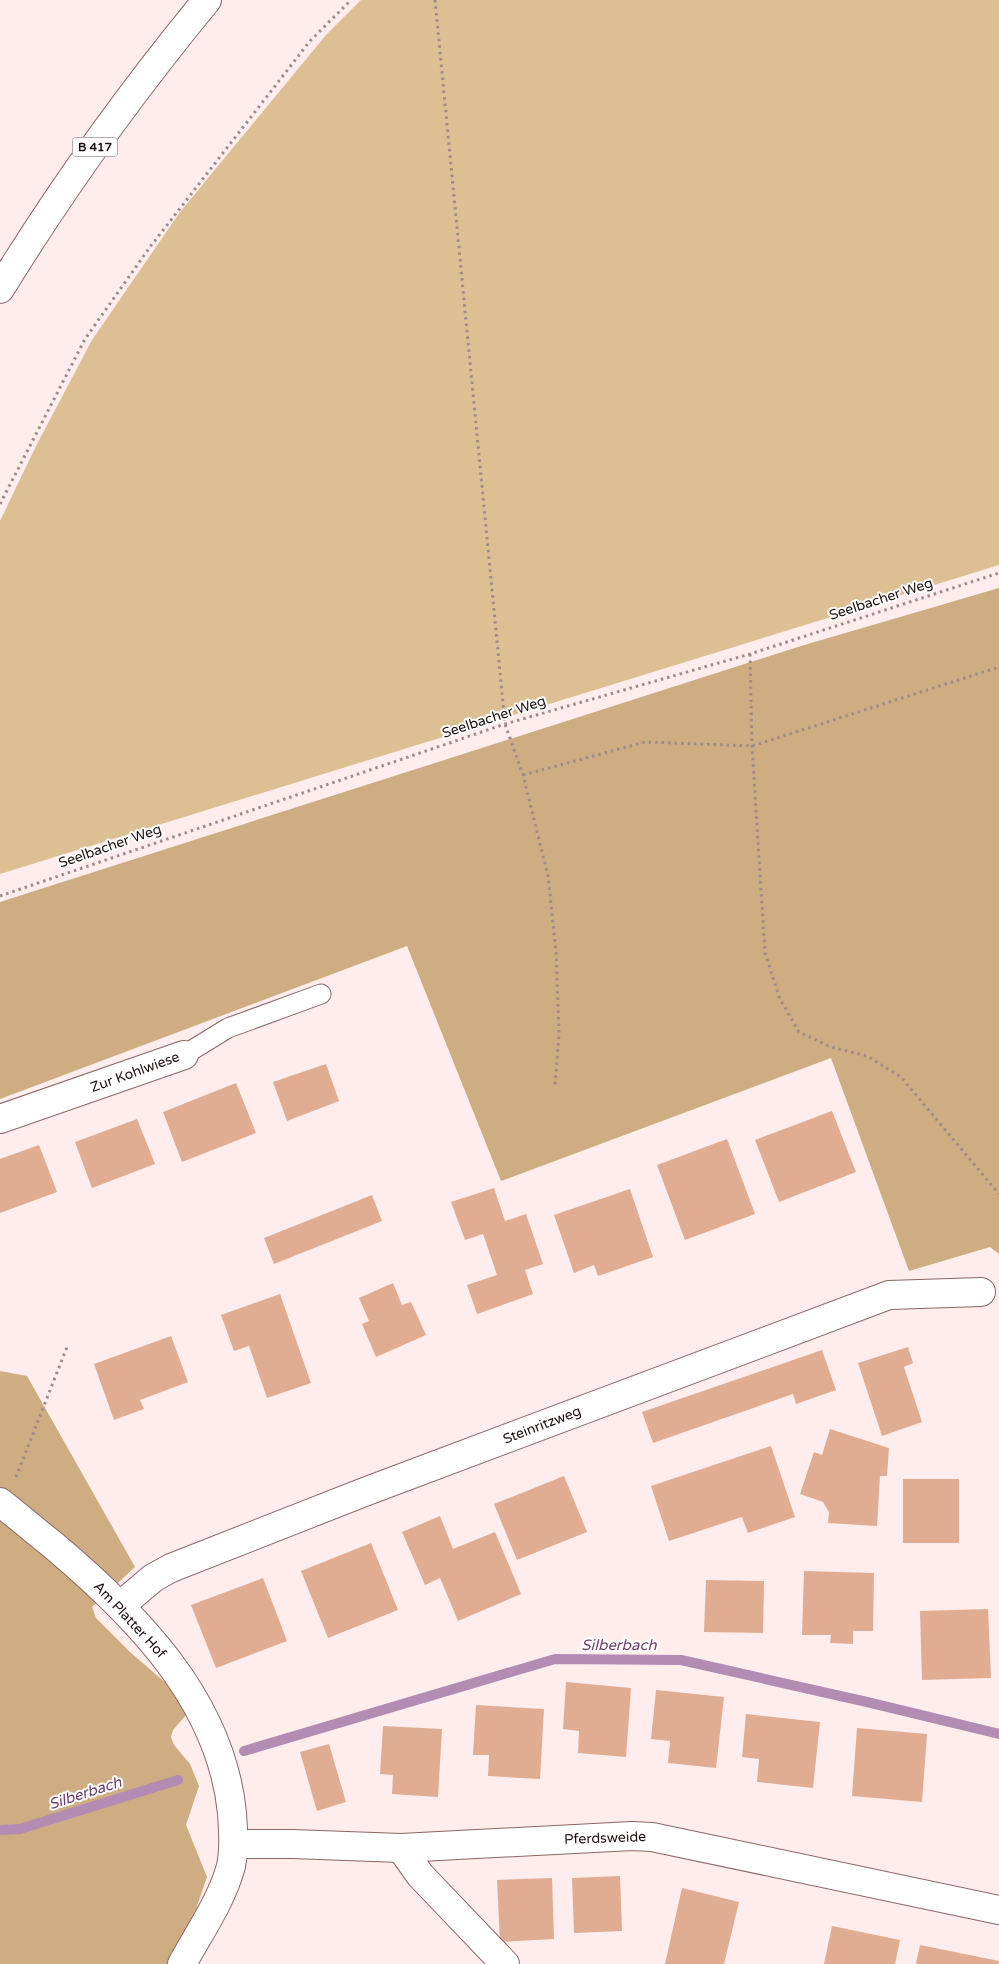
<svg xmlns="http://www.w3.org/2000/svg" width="999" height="1964" font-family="'Varela Round',sans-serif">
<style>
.green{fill:#ddbf94}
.forest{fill:#cdad81}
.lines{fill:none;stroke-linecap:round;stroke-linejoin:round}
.stream{stroke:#b28cb3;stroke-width:10}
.building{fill:#e0ad93}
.service-casing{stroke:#8b6765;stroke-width:21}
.minor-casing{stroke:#8b6765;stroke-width:30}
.primary-casing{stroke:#8b6765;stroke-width:30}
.path{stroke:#9c8c8c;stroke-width:3;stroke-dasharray:2.5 4;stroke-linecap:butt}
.service{stroke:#fff;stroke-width:19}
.minor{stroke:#fff;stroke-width:28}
.primary{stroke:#fff;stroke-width:28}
.labels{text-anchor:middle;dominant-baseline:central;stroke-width:4;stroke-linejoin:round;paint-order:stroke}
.shield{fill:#fff;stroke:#625858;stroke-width:1}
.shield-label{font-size:12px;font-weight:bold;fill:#1e1010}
.street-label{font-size:14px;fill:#1e1010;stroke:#fff}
.water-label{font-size:15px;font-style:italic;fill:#6e3d70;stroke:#fff}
</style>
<rect width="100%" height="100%" fill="#feedec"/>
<path class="green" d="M361,0H999V565L0,874V521L36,446L92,340L180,212L326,35Z"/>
<g class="forest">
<path d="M999,588V1254L990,1247L909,1271L831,1058L501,1181L407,946L0,1099V902L801,646Z"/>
<path d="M0,1371L27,1376L135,1567L92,1607L96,1618L130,1652L176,1692L187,1714L173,1730L171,1737L174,1745L190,1764L199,1786L186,1825L207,1877L196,1909L167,1964H0Z"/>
</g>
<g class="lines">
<g class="stream">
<path d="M244,1751L555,1659L681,1660L867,1702L999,1734"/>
<path d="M0,1830L20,1829L178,1780"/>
</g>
</g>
<g class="building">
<path d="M326,1064L339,1101L287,1121L273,1082Z"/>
<path d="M236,1083L256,1133L182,1162L163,1112Z"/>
<path d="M832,1111L856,1172L779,1202L755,1140Z"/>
<path d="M137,1119L155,1164L92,1188L75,1142Z"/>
<path d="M727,1139L755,1214L685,1240L657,1165Z"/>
<path d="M39,1145L57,1192L0,1213V1159Z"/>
<path d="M494,1188L505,1221L526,1214L543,1264L525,1270L533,1294L477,1314L467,1285L497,1275L483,1234L465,1240L451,1202Z"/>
<path d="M630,1189L653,1257L598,1276L594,1265L574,1273L554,1215Z"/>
<path d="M372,1195L382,1221L274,1264L264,1238Z"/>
<path d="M393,1283L402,1305L411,1302L426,1335L376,1357L362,1324L369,1321L359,1298Z"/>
<path d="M280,1294L311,1383L267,1398L249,1346L234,1351L221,1315Z"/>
<path d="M171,1336L188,1382L140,1400L144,1409L114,1420L94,1364Z"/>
<path d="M908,1347L913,1363L904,1367L922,1422L882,1436L858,1363Z"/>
<path d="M822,1350L836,1390L796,1404L793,1394L653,1443L642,1412Z"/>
<path d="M830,1429L889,1448L887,1476H880L877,1526L828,1523L829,1512L823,1502L800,1494L814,1452L822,1455Z"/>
<path d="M771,1446L795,1517L748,1533L742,1517L669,1541L651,1486Z"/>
<path d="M564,1476L587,1532L517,1560L494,1504Z"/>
<rect x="903" y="1479" width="56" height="64"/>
<path d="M440,1516L453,1549L495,1532L521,1594L458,1621L440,1578L425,1585L402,1532Z"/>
<path d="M371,1543L398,1610L328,1638L301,1571Z"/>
<path d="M804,1571L874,1573L873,1631H853V1644L830,1643L831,1635H802Z"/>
<path d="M263,1578L287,1641L216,1668L191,1605Z"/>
<path d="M706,1580L764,1581L763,1633L704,1632Z"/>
<path d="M988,1609L991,1678L922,1680L920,1611Z"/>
<path d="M566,1682L631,1688L626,1757L578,1753L579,1731L563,1729Z"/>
<path d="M656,1690L724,1697L716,1768L668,1763L670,1741L651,1739Z"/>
<path d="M476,1705L544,1709L540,1779L488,1776L489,1755H473Z"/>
<path d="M746,1714L820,1722L813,1788L757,1782L759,1759L742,1757Z"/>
<path d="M383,1726L442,1729L438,1797L392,1794L393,1775L380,1774Z"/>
<path d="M857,1728L927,1734L922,1802L852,1796Z"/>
<path d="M329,1744L346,1802L317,1811L300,1752Z"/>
<path d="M620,1876L622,1931L574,1933L572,1878Z"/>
<path d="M552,1878L554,1939L500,1942L497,1880Z"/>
<path d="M682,1888L739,1902L724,1964H665Z"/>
<path d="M832,1926L900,1940L895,1964H824Z"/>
<path d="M920,1945L999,1961V1964H916Z"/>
</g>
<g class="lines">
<g class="service-casing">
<path id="service" d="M184,1055L228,1028L321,994"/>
</g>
<g class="minor-casing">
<g id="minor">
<path d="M0,1119L184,1055"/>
<path d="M0,1502C18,1516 35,1531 53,1545C135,1614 221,1700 232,1813C233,1831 235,1848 231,1866C222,1900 199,1933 182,1964"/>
<path d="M120,1606L153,1578L171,1568L367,1491L889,1295L981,1292"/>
<path d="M235,1844H292L401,1848L632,1836L652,1837L999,1910"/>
<path d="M401,1848L420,1875L505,1964"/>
</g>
</g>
<g class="primary-casing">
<path id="primary" d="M0,289C62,188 132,91 207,0"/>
</g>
<g class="path">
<path d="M435,0L505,724L523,775L548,876L556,952L559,1033L555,1087"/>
<path d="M0,504L85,339L150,247L310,41L351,0"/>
<path d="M750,654L752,746L765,953L780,999L799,1032L831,1047L867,1056L901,1077L999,1194"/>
<path d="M523,775L645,742L752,746L999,667"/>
<path d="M0,896L505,724L750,654L999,573"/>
<path d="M16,1477L67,1347"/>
</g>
<use href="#service" class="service"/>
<use href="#minor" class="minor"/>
<use href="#primary" class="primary"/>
</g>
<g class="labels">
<rect class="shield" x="72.5" y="137.5" width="45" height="19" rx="4"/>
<g class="shield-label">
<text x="95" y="147">B 417</text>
</g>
<g class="street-label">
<text transform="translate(881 599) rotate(-18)">Seelbacher Weg</text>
<text transform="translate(494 717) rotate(-18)">Seelbacher Weg</text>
<text transform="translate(110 846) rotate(-19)">Seelbacher Weg</text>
<text transform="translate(135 1072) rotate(-20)">Zur Kohlwiese</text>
<text transform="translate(542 1425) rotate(-21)">Steinritzweg</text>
<text transform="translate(130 1620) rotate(47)">Am Platter Hof</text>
<text transform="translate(605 1838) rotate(-2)">Pferdsweide</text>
</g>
<g class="water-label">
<text x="619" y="1645">Silberbach</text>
<text transform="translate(85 1793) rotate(-18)">Silberbach</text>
</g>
</g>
</svg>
